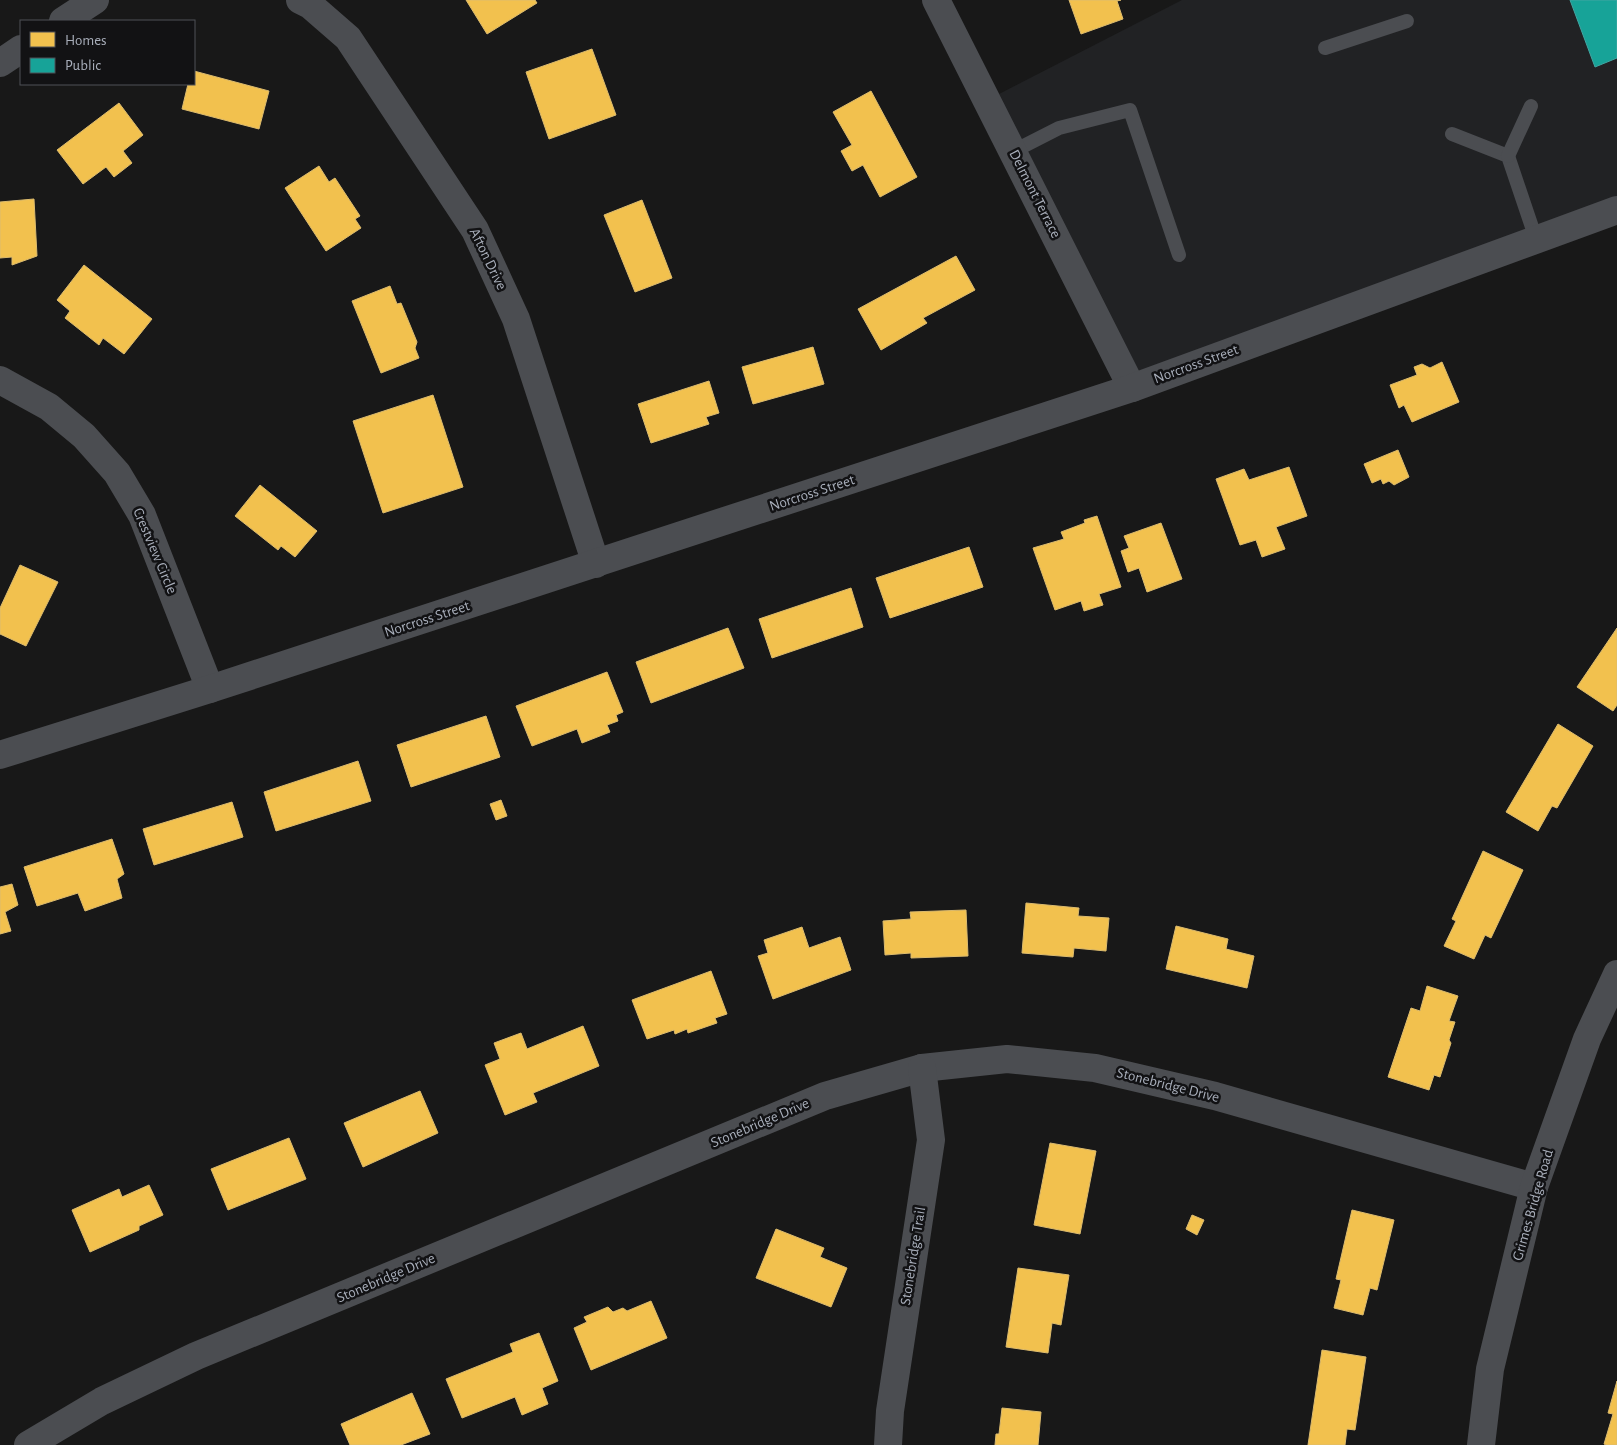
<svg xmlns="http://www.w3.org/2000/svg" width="1617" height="1445" font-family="'Alegreya Sans',sans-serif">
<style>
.built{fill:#212224}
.homes{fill:#f2c14e;stroke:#dcbb6e}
.public{fill:#17a398;stroke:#42a6a2}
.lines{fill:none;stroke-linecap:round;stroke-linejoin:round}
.service{stroke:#4b4d51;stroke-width:14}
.minor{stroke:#4b4d51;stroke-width:28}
.tertiary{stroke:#4b4d51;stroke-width:28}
.labels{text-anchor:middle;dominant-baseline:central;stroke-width:5;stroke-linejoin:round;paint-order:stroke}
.street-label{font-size:15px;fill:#a8aeba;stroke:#121214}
</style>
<rect width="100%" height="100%" fill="#181818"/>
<path class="built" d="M1182,0H1617V206L1132,388L999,94Z"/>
<g class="homes">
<path d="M466,0H535L537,3L487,34Z"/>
<path d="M1069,0H1121L1117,1L1123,19L1081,34Z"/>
<path d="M592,49L616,115L549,139L526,72Z"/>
<path d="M194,71L269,91L259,129L182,109L188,84H194Z"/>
<path d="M871,91L917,177L880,197L863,165L852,171L841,151L852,145L833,112Z"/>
<path d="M119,103L143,135L123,151L132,163L114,177L106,167L83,184L57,150Z"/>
<path d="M319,166L329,182L335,178L360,216L355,219L361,228L326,251L285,188Z"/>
<path d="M34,199L37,256L12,265V257L0,258V202Z"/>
<path d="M642,200L672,278L635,292L604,215Z"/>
<path d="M956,256L975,290L923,318L927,323L881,350L858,309Z"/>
<path d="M84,265L152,319L124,354L103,338L99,345L65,318L70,311L57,300Z"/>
<path d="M390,286L397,304L401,303L417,342L415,348L419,358L381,373L352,301Z"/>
<path d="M813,347L824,384L753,404L742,367Z"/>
<path d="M1442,362L1459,402L1412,422L1404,405L1399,408L1390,385L1417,375L1414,367L1422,364L1430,368Z"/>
<path d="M709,381L719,413L706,417L709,424L651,443L638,404Z"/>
<path d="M433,395L463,487L383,513L353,421Z"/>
<path d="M1398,450L1409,477L1394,485L1389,481L1383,484L1381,479L1372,483L1364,464Z"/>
<path d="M1289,467L1307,516L1276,527L1285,549L1262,557L1256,540L1240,545L1216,479L1244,469L1249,480Z"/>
<path d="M260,485L317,531L295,557L281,546L278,550L235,516Z"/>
<path d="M1097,516L1121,587L1099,594L1103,605L1084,611L1081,601L1055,610L1033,548L1064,539L1061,532L1085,523L1084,520Z"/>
<path d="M1161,523L1182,579L1147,592L1139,568L1128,572L1121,551L1129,548L1124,536Z"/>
<path d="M969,547L983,587L890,618L876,578Z"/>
<path d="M20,565L58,582L26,646L0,634V608Z"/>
<path d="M851,588L863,627L772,658L759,619Z"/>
<path d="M728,628L744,668L651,703L636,662Z"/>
<path d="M1617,628V705L1613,711L1577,687Z"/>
<path d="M607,672L623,712L616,715L618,721L607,725L610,732L582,743L577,729L532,746L516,706Z"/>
<path d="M486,716L500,757L411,787L397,745Z"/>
<path d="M1558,724L1593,746L1557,808L1552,806L1538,831L1506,812Z"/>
<path d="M358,761L371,801L276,831L264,792Z"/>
<path d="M501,800L507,816L496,820L490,804Z"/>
<path d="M232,802L243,837L154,865L143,829Z"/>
<path d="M112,839L124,874L117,879L122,898L85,911L78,893L37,906L24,867Z"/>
<path d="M1483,851L1523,870L1491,938L1485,935L1474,959L1444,946L1456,921L1452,919Z"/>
<path d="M12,884L18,905L5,912L11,931L0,934V887Z"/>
<path d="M1026,903L1079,908L1078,916L1109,918L1106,951L1074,948L1073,957L1022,953Z"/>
<path d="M966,910L968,956L911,958V953L885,955L883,921L911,919L910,912Z"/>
<path d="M1176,926L1228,939L1226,949L1254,956L1247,988L1166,969Z"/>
<path d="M802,927L809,948L840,937L851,970L773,999L758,956L768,953L764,940Z"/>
<path d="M711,971L727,1014L715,1018L717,1023L688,1033L687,1029L675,1034L674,1030L647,1039L632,1000Z"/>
<path d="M1427,986L1458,996L1449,1021L1455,1022L1449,1040L1451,1043L1440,1077L1434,1075L1429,1090L1388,1077L1411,1008L1420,1011Z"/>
<path d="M583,1026L599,1066L533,1093L537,1102L505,1115L485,1065L500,1059L494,1043L521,1033L527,1049Z"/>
<path d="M420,1091L438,1133L363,1167L344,1123Z"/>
<path d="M289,1138L306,1179L228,1210L211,1169Z"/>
<path d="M1050,1143L1096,1151L1080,1234L1034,1225Z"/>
<path d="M149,1185L163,1215L139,1226V1230L90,1252L72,1210L119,1189L122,1197Z"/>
<path d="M1352,1210L1394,1220L1377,1290L1370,1288L1363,1315L1334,1308L1341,1280L1336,1279Z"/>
<path d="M1192,1215L1204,1220L1197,1235L1186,1229Z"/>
<path d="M776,1229L824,1248L820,1257L847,1268L831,1307L756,1278Z"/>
<path d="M1018,1268L1069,1275L1061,1325L1052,1323L1048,1353L1006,1347Z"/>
<path d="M651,1301L667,1338L591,1370L574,1328L587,1322L584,1317L608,1307L613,1312L623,1308L627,1311Z"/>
<path d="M539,1333L558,1381L542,1388L548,1404L522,1415L515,1397L462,1418L446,1379L513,1352L510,1344Z"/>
<path d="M1322,1350L1366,1357L1355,1430L1347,1429L1345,1445H1308Z"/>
<path d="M1617,1381V1445H1606L1604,1444L1613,1414L1608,1413Z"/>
<path d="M412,1393L430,1434L401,1445H350L341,1424Z"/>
<path d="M1002,1408L1041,1412L1038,1445H995L996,1434H999Z"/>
</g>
<path class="public" d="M1570,0H1617V58L1595,67Z"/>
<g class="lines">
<g class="service">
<path d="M1325,48L1407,21"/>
<path d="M1452,134L1508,156L1536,239"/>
<path d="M1014,151L1059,128L1130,110L1179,255"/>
<path d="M1508,156L1531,106"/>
</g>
<g class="minor">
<path d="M300,0L310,5L348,38L475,230L516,319L596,564"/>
<path d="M936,0L1132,388"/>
<path d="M63,21L95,0"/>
<path d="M0,63L21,49"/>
<path d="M0,380L49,407L84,436L117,473L142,515L210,689"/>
<path d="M28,1445L102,1401L196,1356L825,1096L922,1068L1007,1059L1095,1068L1215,1096L1534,1187"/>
<path d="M888,1445L890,1411L931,1140L922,1068"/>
</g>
<g class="tertiary">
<path d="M0,755L210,689L1132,388L1617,210"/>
<path d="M1481,1445L1490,1369L1534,1187L1587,1039L1617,974"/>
</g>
</g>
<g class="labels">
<g class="street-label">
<text transform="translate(1035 194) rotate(63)">Delmont Terrace</text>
<text transform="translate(488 259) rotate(64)">Afton Drive</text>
<text transform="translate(1196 364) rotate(-20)">Norcross Street</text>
<text transform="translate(812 493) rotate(-18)">Norcross Street</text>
<text transform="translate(155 551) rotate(67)">Crestview Circle</text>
<text transform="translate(427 619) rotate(-18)">Norcross Street</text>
<text transform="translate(1168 1085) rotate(14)">Stonebridge Drive</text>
<text transform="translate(760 1123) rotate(-23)">Stonebridge Drive</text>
<text transform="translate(1533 1205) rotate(-74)">Grimes Bridge Road</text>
<text transform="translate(913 1256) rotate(-81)">Stonebridge Trail</text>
<text transform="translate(386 1278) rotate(-23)">Stonebridge Drive</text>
</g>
</g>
<rect x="20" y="20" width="175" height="65" fill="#121214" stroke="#4e5056"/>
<rect x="30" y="32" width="25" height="15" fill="#f2c14e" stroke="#4e5056"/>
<text x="65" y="45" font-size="15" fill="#a8aeba">Homes</text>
<rect x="30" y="58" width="25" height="15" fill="#17a398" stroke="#4e5056"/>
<text x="65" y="70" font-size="15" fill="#a8aeba">Public</text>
</svg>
